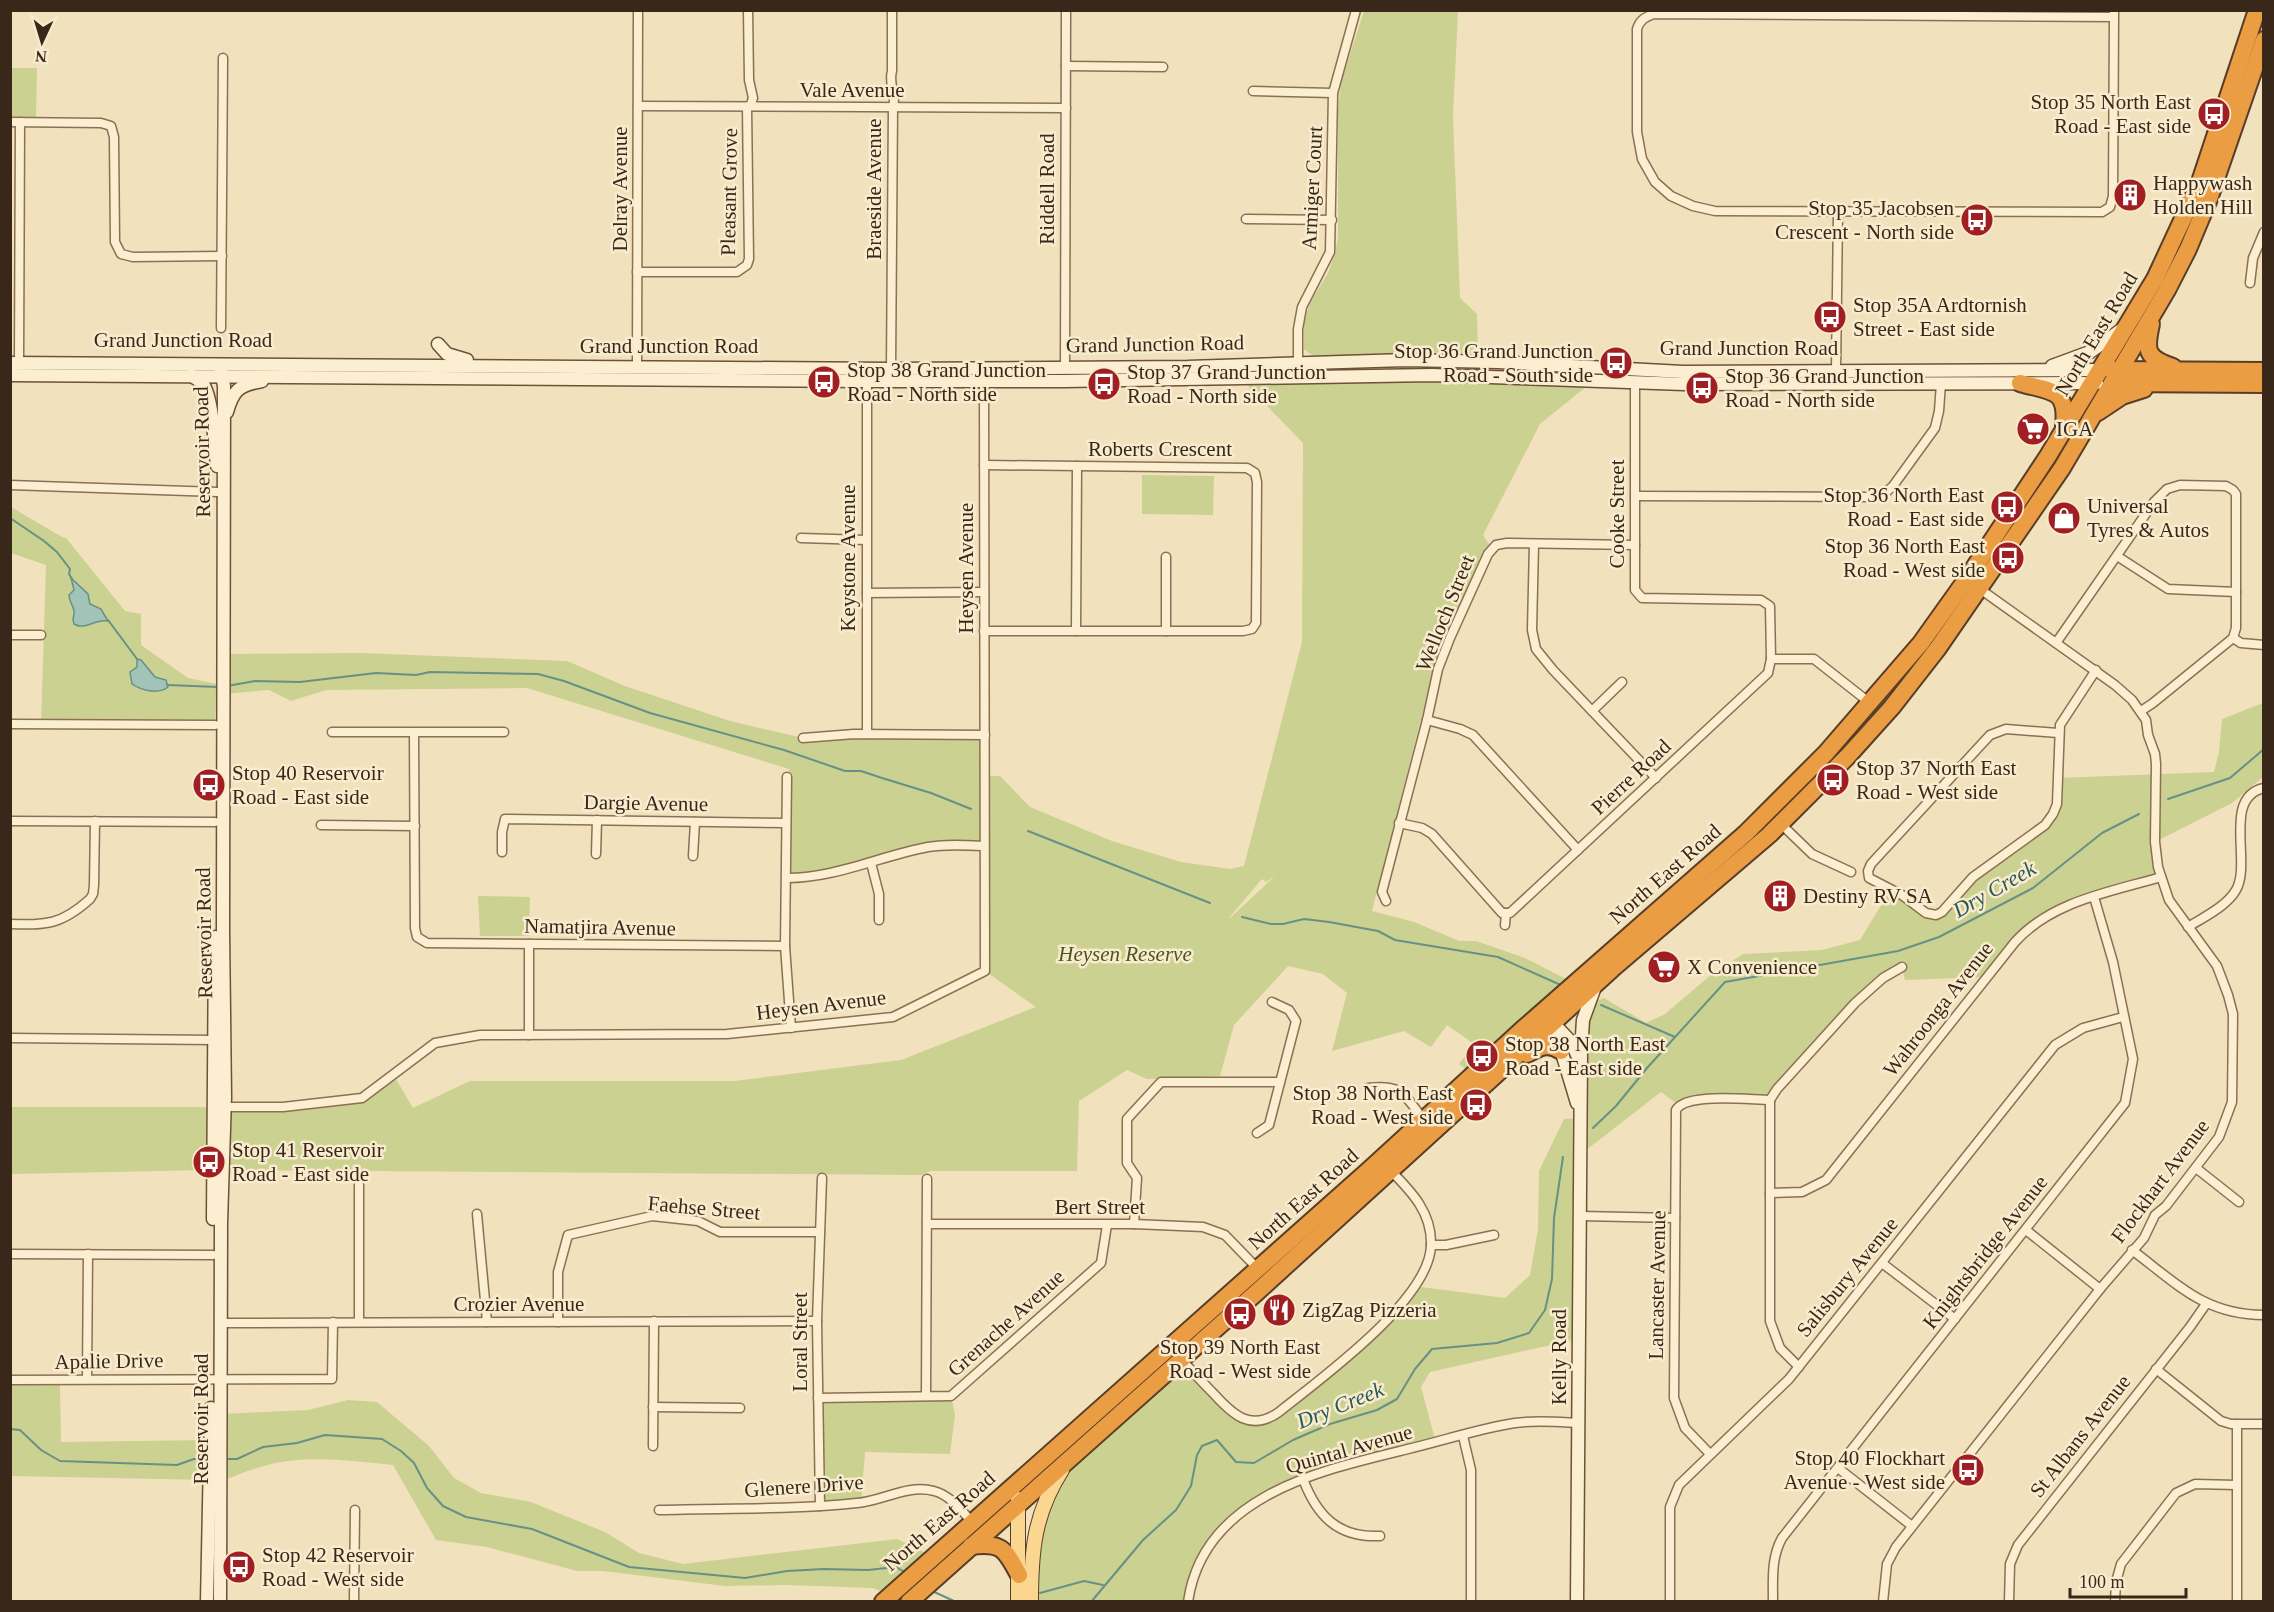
<svg xmlns="http://www.w3.org/2000/svg" width="2274" height="1612" font-family="'Times New Roman',serif">
<style>
.green{fill:#cbd190;fill-rule:evenodd}
.water{fill:#a1c3b8;stroke:#679186;stroke-width:1.5}
.lines{fill:none;stroke-linecap:round;stroke-linejoin:round}
.stream{stroke:#679186;stroke-width:2}
.street-casing{stroke:#8b7054;stroke-width:11}
.secondary-casing{stroke:#6d5138;stroke-width:15}
.primary-casing{stroke:#583e29;stroke-width:16}
.highway-casing{stroke:#583e29;stroke-width:20}
.street{stroke:#fceed0;stroke-width:8}
.secondary{stroke:#fceed0;stroke-width:12}
.primary{stroke:#fad690;stroke-width:14}
.highway{stroke:#eb9d44;stroke-width:16}
.labels{text-anchor:middle;dominant-baseline:central;stroke-width:5;stroke-linejoin:round;paint-order:stroke}
.street-label{font-size:21px;fill:#39281a;stroke:#f9ebcd}
.poi-label{font-size:21px;fill:#39281a;stroke:#f9ebcd;text-anchor:start}
.park-label{font-size:21px;font-style:italic;fill:#4b571f;stroke:#f9ebcd}
.water-label{font-size:22px;font-style:italic;fill:#285a56;stroke:#f9ebcd}
</style>
<rect width="100%" height="100%" fill="#f2e1bd"/>
<g class="green">
<path d="M1364,11H1458L1453,117L1460,298L1477,314L1478,353L1313,356L1304,349V321L1311,301L1328,273L1335,254L1338,237V109L1341,82Z"/>
<path d="M11,68H37L36,118L11,117Z"/>
<path d="M1400,380L1592,382L1540,424L1483,535L1489,544L1483,552L1437,657L1372,911L1414,922L1459,941H1476L1525,958L1568,980L1467,1070L1459,1064L1474,1044L1447,1025L1431,1047L1404,1031L1332,1051L1347,993L1323,974L1288,966L1234,1025L1220,1076L1147,1079L1127,1070L1079,1101L1077,1171H931L921,1175L223,1170L224,1107H283L362,1098L393,1074L413,1108L470,1081H735L901,1060L1036,1007L985,971L983,846L926,847L802,878H787L789,769L527,688L326,690L291,701L269,690L223,694V654L361,653L567,661L625,686L730,721L803,738L985,735L984,776H1000L1030,807L1112,841L1181,862L1230,869L1244,866L1302,642L1303,443L1243,381ZM1275,876L1230,918H1229L1262,879L1266,882Z"/>
<path d="M1142,475L1214,476L1213,515L1142,514Z"/>
<path d="M11,507L62,537L66,538L125,611L141,614V645L188,678L216,684L215,725L41,724L46,565L11,553Z"/>
<path d="M2263,703V777L2232,803L2155,842L2161,877L2071,904L2037,923L1987,977L1905,980L1902,968L1883,978L1770,1100L1703,1099L1679,1105L1661,1092L1590,1147L1580,1152L1578,1339L1430,1372L1421,1387L1436,1443L1298,1481L1250,1506L1210,1543L1186,1601L1031,1602L1037,1536L1069,1458L1181,1359L1236,1416L1268,1419L1392,1316L1414,1286L1505,1298L1530,1275L1538,1229L1539,1171L1564,1119L1580,1118L1588,1004L1604,998L1646,1023L1665,1014L1712,974L1743,954L1822,950L1860,940L1891,889L1932,916L1963,887L2053,814L2058,778L2214,772L2219,752L2222,719Z"/>
<path d="M478,896L530,897L529,936H480Z"/>
<path d="M10,1107H212L211,1170L11,1174Z"/>
<path d="M11,1385H60L61,1442L211,1440L210,1480L11,1476Z"/>
<path d="M951,1396L955,1415L950,1454L865,1452L861,1503L820,1506L818,1398Z"/>
<path d="M348,1400L377,1402L429,1446L454,1478L481,1493L531,1502L605,1532L639,1553L683,1564L897,1539L934,1557L890,1595L873,1588L786,1585L725,1586L603,1571H577L487,1547L436,1540L393,1465C351,1461 305,1454 264,1466C249,1470 235,1476 220,1482V1414L308,1410Z"/>
</g>
<g class="water">
<path d="M71,578L88,594L90,604L101,609L108,621C95,618 86,631 74,624C71,618 75,617 74,611C73,605 69,601 69,595L74,590Z"/>
<path d="M137,659L141,660L155,677L166,680L168,687C158,695 141,690 132,684L130,672L137,667Z"/>
</g>
<g class="lines">
<g class="stream">
<path d="M10,518L44,541L57,552L70,569L69,574L72,579"/>
<path d="M108,620L137,659"/>
<path d="M167,685L218,687"/>
<path d="M227,686L255,681L300,682L376,673L416,675L430,672L538,674L564,681L650,713L784,750L845,771H861L882,778L931,793L971,809"/>
<path d="M2168,799L2230,778L2264,749"/>
<path d="M1028,831L1210,903"/>
<path d="M1242,917L1271,924H1283L1304,919L1329,922L1378,931L1395,940L1498,957L1563,986"/>
<path d="M1601,1005L1675,1037"/>
<path d="M1593,1128L1616,1106L1647,1068L1725,982L1898,951L1939,937L2033,888L2102,833L2139,814"/>
<path d="M10,1429L20,1430L41,1450L60,1461L177,1465L194,1459H206"/>
<path d="M223,1459H237L263,1447L297,1443L325,1435L382,1439L401,1451L414,1463L427,1488L443,1506L466,1517L532,1529L629,1567L745,1578L787,1571L824,1569L868,1570L896,1567L906,1573"/>
<path d="M930,1590L956,1602"/>
<path d="M1040,1593L1084,1581L1103,1585"/>
<path d="M1091,1602L1143,1540L1176,1510L1191,1486L1197,1455L1202,1446L1217,1440L1236,1462L1254,1463L1293,1440L1330,1424L1377,1410L1397,1399L1415,1369L1432,1349L1497,1343L1529,1333L1545,1310L1552,1279L1554,1218L1563,1157"/>
</g>
<g class="street-casing">
<g id="street">
<path d="M2114,17L1653,14C1644,18 1640,20 1637,29V132L1642,159L1655,182L1671,196L1693,206L1715,211L2102,212L2110,207L2113,196L2114,17V10"/>
<path d="M1066,66L1163,67"/>
<path d="M1253,91L1333,93"/>
<path d="M638,106L1066,108"/>
<path d="M10,122L101,123L111,126L114,137L115,242L121,254L133,257L222,256"/>
<path d="M1246,219L1332,220"/>
<path d="M637,272H737L747,265L749,259L747,108L751,104L753,98L749,80L748,10"/>
<path d="M2250,283L2253,258L2264,232"/>
<path d="M221,328L223,58"/>
<path d="M19,363L20,122"/>
<path d="M1298,363V329L1302,307L1330,252L1333,93L1356,10"/>
<path d="M637,368L638,10"/>
<path d="M1065,368L1066,10"/>
<path d="M891,369L893,107C897,94 888,85 892,71V10"/>
<path d="M1836,372L1838,212"/>
<path d="M1635,382V590L1642,598L1761,600L1770,606L1771,659H1814L1870,703"/>
<path d="M984,465L1247,468L1255,473L1257,482L1256,623L1252,629L1243,631H984"/>
<path d="M10,485L217,492"/>
<path d="M1635,496L1869,497L1884,494L1893,486L1935,428L1939,411L1941,383"/>
<path d="M801,538L866,540"/>
<path d="M1534,544L1532,630L1536,649L1553,670L1656,778"/>
<path d="M2117,556L2168,589L2236,592"/>
<path d="M867,593L984,592"/>
<path d="M1076,631L1077,466"/>
<path d="M1166,631V557"/>
<path d="M10,635H41"/>
<path d="M2056,643L2154,502L2167,489L2180,485L2226,486L2233,490L2236,494V628L2233,638"/>
<path d="M1592,711L1622,682"/>
<path d="M2141,711L2153,703L2233,638L2241,643L2264,645"/>
<path d="M1427,720L1460,729L1473,735L1578,850"/>
<path d="M10,724L215,725"/>
<path d="M332,732H504"/>
<path d="M414,733L415,928L417,937L427,943L785,946"/>
<path d="M2058,733L2006,729L1990,735L1871,864L1868,871L1869,878L1902,895L1926,913L1936,915L1942,912L1973,877L2045,825L2053,814L2057,804L2060,725L2096,670"/>
<path d="M867,734V381"/>
<path d="M803,738L854,734L985,735"/>
<path d="M787,777L785,946L791,1028"/>
<path d="M10,821L215,822"/>
<path d="M1399,823L1422,828L1432,834L1502,913H1510L1768,673L1771,659"/>
<path d="M1781,824L1812,854L1851,872"/>
<path d="M321,825L415,826"/>
<path d="M502,852V832L505,819L786,823"/>
<path d="M596,854L597,820"/>
<path d="M693,856L695,822"/>
<path d="M871,863L879,894V920"/>
<path d="M787,878C836,878 880,856 928,847C946,844 964,845 983,846"/>
<path d="M1386,901L1382,892L1427,720L1438,669L1450,638L1488,554L1496,545L1507,543L1635,545"/>
<path d="M10,924C47,925 61,925 90,899L93,894L94,885L95,821"/>
<path d="M1505,925L1506,913"/>
<path d="M2188,927C2204,917 2227,906 2236,890C2252,863 2222,797 2264,788"/>
<path d="M529,944V1035"/>
<path d="M10,1038L215,1040"/>
<path d="M1368,1088C1403,1084 1404,1095 1424,1120"/>
<path d="M1770,1100V1321L1780,1348L1799,1367"/>
<path d="M224,1107H283L362,1098L435,1043L480,1035L727,1034L893,1017L985,971L984,381"/>
<path d="M1257,1133L1269,1125L1296,1021L1289,1010L1272,1002"/>
<path d="M2196,1168L2239,1202"/>
<path d="M1770,1193L1802,1192L1826,1180L2015,942C2052,901 2110,892 2161,877"/>
<path d="M477,1214L487,1322"/>
<path d="M1580,1216L1675,1218"/>
<path d="M927,1224H1134L1203,1227L1225,1235L1258,1269"/>
<path d="M1134,1224L1137,1178L1127,1163V1119L1161,1082H1280"/>
<path d="M2026,1230L2100,1289"/>
<path d="M1431,1245H1446L1494,1235"/>
<path d="M2132,1250C2176,1283 2204,1315 2264,1315"/>
<path d="M10,1254L213,1255"/>
<path d="M1882,1263L1955,1319"/>
<path d="M359,1322V1185"/>
<path d="M558,1322V1272L568,1235L652,1216L698,1221L720,1232H820"/>
<path d="M220,1323L817,1321"/>
<path d="M1181,1359C1192,1371 1203,1383 1214,1394C1233,1415 1251,1432 1279,1412C1320,1379 1430,1300 1431,1245C1432,1213 1412,1192 1391,1171"/>
<path d="M2156,1369L2221,1421L2231,1424H2264"/>
<path d="M87,1379L88,1254"/>
<path d="M10,1380L332,1379L333,1322"/>
<path d="M926,1396L927,1179"/>
<path d="M818,1398L951,1396L1101,1263L1107,1225"/>
<path d="M653,1407L740,1408"/>
<path d="M1463,1436L1471,1470V1602"/>
<path d="M653,1446L654,1321"/>
<path d="M1710,1454L1685,1428L1674,1398L1676,1110C1686,1092 1750,1100 1770,1100L1777,1089L1855,1003L1883,978L1902,967"/>
<path d="M1838,1468L1912,1526"/>
<path d="M1303,1479C1317,1516 1338,1538 1380,1536"/>
<path d="M820,1506L817,1321L822,1178"/>
<path d="M659,1510C725,1508 792,1510 857,1503C883,1501 907,1484 934,1491C950,1495 962,1511 972,1522"/>
<path d="M354,1602L355,1510"/>
<path d="M1188,1602C1203,1495 1322,1470 1408,1449C1442,1441 1481,1428 1515,1423C1535,1420 1558,1422 1578,1423"/>
<path d="M1670,1602V1507L1679,1485L1789,1379L2055,1045L2083,1028L2123,1017"/>
<path d="M1773,1602C1773,1579 1771,1558 1782,1538L2125,1103L2133,1059L2113,962L2094,897"/>
<path d="M1883,1602L1887,1564L1896,1547L2100,1289L2144,1238L2155,1215L2166,1206L2219,1137L2232,1102L2233,1014L2228,995L2217,966L2169,900L2158,867L2155,842L2156,764L2155,754L2148,735L2146,720L2132,700L2115,685L1980,589"/>
<path d="M2009,1602L2010,1564L2018,1545L2190,1327L2206,1304"/>
<path d="M2115,1602L2116,1582L2121,1564L2176,1493L2195,1484L2236,1485"/>
<path d="M2237,1602V1424"/>
</g>
</g>
<g class="secondary-casing">
<g id="secondary">
<path d="M438,344L447,354L467,360"/>
<path d="M10,363L891,369L1188,367L1406,360L1498,362L1683,372L2101,370"/>
<path d="M2052,366L2090,352L2121,330"/>
<path d="M10,375L867,381H1065L1432,375L1684,384L2097,383"/>
<path d="M191,375C195,378 200,381 203,384C213,399 215,448 217,466"/>
<path d="M227,412C233,390 239,385 262,381"/>
<path d="M1553,1023L1577,1103"/>
<path d="M1553,1023L1571,1042L1579,1059"/>
<path d="M213,1219L215,937"/>
<path d="M207,1602L211,1408"/>
<path d="M220,1602L221,1223L225,1097L223,930L224,386L221,370"/>
<path d="M1577,1602L1581,1051L1583,1020L1595,987"/>
</g>
</g>
<g class="primary-casing">
<g id="primary">
<path d="M1018,1499V1602"/>
<path d="M1031,1602C1031,1551 1034,1514 1062,1470"/>
</g>
</g>
<g class="highway-casing">
<g id="highway">
<path d="M2151,324C2145,351 2146,358 2173,367"/>
<path d="M2111,370L2264,371"/>
<path d="M2020,383C2052,392 2068,388 2064,427"/>
<path d="M2112,383L2264,384"/>
<path d="M2098,412L2122,396L2144,389"/>
<path d="M1527,1054C1540,1047 1548,1042 1561,1051"/>
<path d="M971,1546C1002,1542 1005,1549 1019,1575"/>
<path d="M883,1602L1369,1170L1523,1029L1746,833L1826,753L1921,643L1966,580L2048,456L2155,279L2200,182L2257,10"/>
<path d="M909,1602L1257,1292L1612,969L1769,835L1847,757L1892,707L1938,648L2062,468L2167,290L2188,249L2209,199L2264,40"/>
</g>
</g>
<use href="#street" class="street"/>
<use href="#secondary" class="secondary"/>
<use href="#primary" class="primary"/>
<use href="#highway" class="highway"/>
</g>
<defs>
<g id="bus-disc" transform="scale(1.725)"><circle r="9.5" fill="#a01f23" stroke="#f9ebcd"/><path d="M-5-6H5V4H4V6H2V4H-2V6H-4V4H-5ZM-3.5-4V0h7V-4ZM-3.5 1.2v1.5H-2V1.2ZM2 1.2v1.5H3.5V1.2Z" fill="#fff"/></g>
<g id="building-disc" transform="scale(1.725)"><circle r="9.5" fill="#a01f23" stroke="#f9ebcd"/><path d="M-4-6H4V6H1V3H-1V6H-4ZM-2.5-4.3h1.7v1.8h-1.7ZM.8-4.3h1.7v1.8H.8ZM-2.5-1h1.7V.8h-1.7ZM.8-1h1.7V.8H.8Z" fill="#fff"/></g>
<g id="supermarket-disc" transform="scale(1.725)"><circle r="9.5" fill="#a01f23" stroke="#f9ebcd"/><path d="M-6-5.5h2.5l.6 2H6L4.5 2H-2.5L-4.4-4H-6ZM-1.5 3.2a1.3 1.3 0 1 0 .1 0ZM3 3.2a1.3 1.3 0 1 0 .1 0Z" fill="#fff"/></g>
<g id="shop-disc" transform="scale(1.725)"><circle r="9.5" fill="#a01f23" stroke="#f9ebcd"/><path d="M-5-2.5h2.3a2.7 3.5 0 0 1 5.4 0H5L5.5 6h-11ZM-1.5-2.5h3a1.5 2.3 0 0 0-3 0Z" fill="#fff"/></g>
<g id="restaurant-disc" transform="scale(1.725)"><circle r="9.5" fill="#a01f23" stroke="#f9ebcd"/><path d="M-5-6h1v4h1v-4h1v4h1v-4h1v5L-1.5 .5V6h-2V.5L-5-1ZM5-6V6H3V1.5H1.5Q1.5-4 5-6Z" fill="#fff"/></g>
</defs>
<g fill-rule="evenodd">
<use href="#bus-disc" x="2214" y="114"/>
<use href="#building-disc" x="2130" y="195"/>
<use href="#bus-disc" x="1977" y="220"/>
<use href="#bus-disc" x="1830" y="317"/>
<use href="#bus-disc" x="1616" y="363"/>
<use href="#bus-disc" x="824" y="382"/>
<use href="#bus-disc" x="1104" y="384"/>
<use href="#bus-disc" x="1702" y="388"/>
<use href="#supermarket-disc" x="2033" y="429"/>
<use href="#bus-disc" x="2007" y="507"/>
<use href="#shop-disc" x="2064" y="518"/>
<use href="#bus-disc" x="2008" y="558"/>
<use href="#bus-disc" x="1833" y="780"/>
<use href="#bus-disc" x="209" y="785"/>
<use href="#building-disc" x="1780" y="896"/>
<use href="#supermarket-disc" x="1664" y="967"/>
<use href="#bus-disc" x="1482" y="1056"/>
<use href="#bus-disc" x="1476" y="1105"/>
<use href="#bus-disc" x="209" y="1162"/>
<use href="#restaurant-disc" x="1279" y="1310"/>
<use href="#bus-disc" x="1240" y="1314"/>
<use href="#bus-disc" x="1968" y="1470"/>
<use href="#bus-disc" x="239" y="1567"/>
</g>
<g class="labels">
<g class="street-label">
<text x="852" y="90">Vale Avenue</text>
<text transform="translate(1312 188) rotate(-87)">Armiger Court</text>
<text transform="translate(620 189) rotate(-90)">Delray Avenue</text>
<text transform="translate(874 189) rotate(-90)">Braeside Avenue</text>
<text transform="translate(1047 189) rotate(-90)">Riddell Road</text>
<text transform="translate(729 192) rotate(-89)">Pleasant Grove</text>
<text transform="translate(2096 334) rotate(-59)">North East Road</text>
<text x="183" y="340">Grand Junction Road</text>
<text transform="translate(1155 344) rotate(-1)">Grand Junction Road</text>
<text x="669" y="346">Grand Junction Road</text>
<text x="1749" y="348">Grand Junction Road</text>
<text x="1160" y="449">Roberts Crescent</text>
<text transform="translate(202 452) rotate(-91)">Reservoir Road</text>
<text transform="translate(1617 514) rotate(-90)">Cooke Street</text>
<text transform="translate(848 558) rotate(-90)">Keystone Avenue</text>
<text transform="translate(966 568) rotate(-90)">Heysen Avenue</text>
<text transform="translate(1445 613) rotate(-68)">Welloch Street</text>
<text transform="translate(1631 777) rotate(-43)">Pierre Road</text>
<text transform="translate(646 803) rotate(1)">Dargie Avenue</text>
<text transform="translate(1665 874) rotate(-41)">North East Road</text>
<text transform="translate(600 927) rotate(1)">Namatjira Avenue</text>
<text transform="translate(204 933) rotate(-91)">Reservoir Road</text>
<text transform="translate(821 1005) rotate(-7)">Heysen Avenue</text>
<text transform="translate(1938 1009) rotate(-52)">Wahroonga Avenue</text>
<text transform="translate(2160 1181) rotate(-53)">Flockhart Avenue</text>
<text transform="translate(1303 1199) rotate(-42)">North East Road</text>
<text x="1100" y="1207">Bert Street</text>
<text transform="translate(704 1208) rotate(5)">Faehse Street</text>
<text transform="translate(1985 1252) rotate(-52)">Knightsbridge Avenue</text>
<text transform="translate(1847 1277) rotate(-51)">Salisbury Avenue</text>
<text transform="translate(1657 1285) rotate(-89)">Lancaster Avenue</text>
<text x="519" y="1304">Crozier Avenue</text>
<text transform="translate(1006 1323) rotate(-42)">Grenache Avenue</text>
<text transform="translate(800 1342) rotate(-90)">Loral Street</text>
<text transform="translate(1559 1357) rotate(-90)">Kelly Road</text>
<text transform="translate(109 1361) rotate(-1)">Apalie Drive</text>
<text transform="translate(201 1419) rotate(-90)">Reservoir Road</text>
<text transform="translate(2080 1436) rotate(-52)">St Albans Avenue</text>
<text transform="translate(1349 1449) rotate(-16)">Quintal Avenue</text>
<text transform="translate(804 1486) rotate(-4)">Glenere Drive</text>
<text transform="translate(939 1521) rotate(-41)">North East Road</text>
</g>
<g class="poi-label">
<text x="2191" y="102" text-anchor="end">Stop 35 North East<tspan x="2191" dy="24">Road - East side</tspan></text>
<text x="2153" y="183">Happywash<tspan x="2153" dy="24">Holden Hill</tspan></text>
<text x="1954" y="208" text-anchor="end">Stop 35 Jacobsen<tspan x="1954" dy="24">Crescent - North side</tspan></text>
<text x="1853" y="305">Stop 35A Ardtornish<tspan x="1853" dy="24">Street - East side</tspan></text>
<text x="1593" y="351" text-anchor="end">Stop 36 Grand Junction<tspan x="1593" dy="24">Road - South side</tspan></text>
<text x="847" y="370">Stop 38 Grand Junction<tspan x="847" dy="24">Road - North side</tspan></text>
<text x="1127" y="372">Stop 37 Grand Junction<tspan x="1127" dy="24">Road - North side</tspan></text>
<text x="1725" y="376">Stop 36 Grand Junction<tspan x="1725" dy="24">Road - North side</tspan></text>
<text x="2056" y="429">IGA</text>
<text x="1984" y="495" text-anchor="end">Stop 36 North East<tspan x="1984" dy="24">Road - East side</tspan></text>
<text x="2087" y="506">Universal<tspan x="2087" dy="24">Tyres &amp; Autos</tspan></text>
<text x="1985" y="546" text-anchor="end">Stop 36 North East<tspan x="1985" dy="24">Road - West side</tspan></text>
<text x="1856" y="768">Stop 37 North East<tspan x="1856" dy="24">Road - West side</tspan></text>
<text x="232" y="773">Stop 40 Reservoir<tspan x="232" dy="24">Road - East side</tspan></text>
<text x="1803" y="896">Destiny RV SA</text>
<text x="1687" y="967">X Convenience</text>
<text x="1505" y="1044">Stop 38 North East<tspan x="1505" dy="24">Road - East side</tspan></text>
<text x="1453" y="1093" text-anchor="end">Stop 38 North East<tspan x="1453" dy="24">Road - West side</tspan></text>
<text x="232" y="1150">Stop 41 Reservoir<tspan x="232" dy="24">Road - East side</tspan></text>
<text x="1302" y="1310">ZigZag Pizzeria</text>
<text x="1240" y="1347" text-anchor="middle">Stop 39 North East<tspan x="1240" dy="24">Road - West side</tspan></text>
<text x="1945" y="1458" text-anchor="end">Stop 40 Flockhart<tspan x="1945" dy="24">Avenue - West side</tspan></text>
<text x="262" y="1555">Stop 42 Reservoir<tspan x="262" dy="24">Road - West side</tspan></text>
</g>
<g class="park-label">
<text x="1125" y="954">Heysen Reserve</text>
</g>
<g class="water-label">
<text transform="translate(1994 889) rotate(-30)">Dry Creek</text>
<text transform="translate(1340 1405) rotate(-22)">Dry Creek</text>
</g>
</g>
<rect width="2274" height="1612" fill="none" stroke="#39281a" stroke-width="24"/>
<g transform="translate(42 42) rotate(184)" stroke="#f9ebcd" stroke-width="4.5" paint-order="stroke">
<path d="M0-4.5L10 22L0 15L-10 22Z" fill="#39281a"/>
<text y="-9" font-size="16" font-weight="bold" text-anchor="middle" fill="#39281a">N</text>
</g>
<path d="M2070 1588v9h116v-9" fill="none" stroke="#39281a" stroke-width="3"/>
<text x="2079" y="1588" font-size="18" fill="#39281a" stroke="#f9ebcd" stroke-width="4.5" paint-order="stroke">100 m</text>
</svg>
